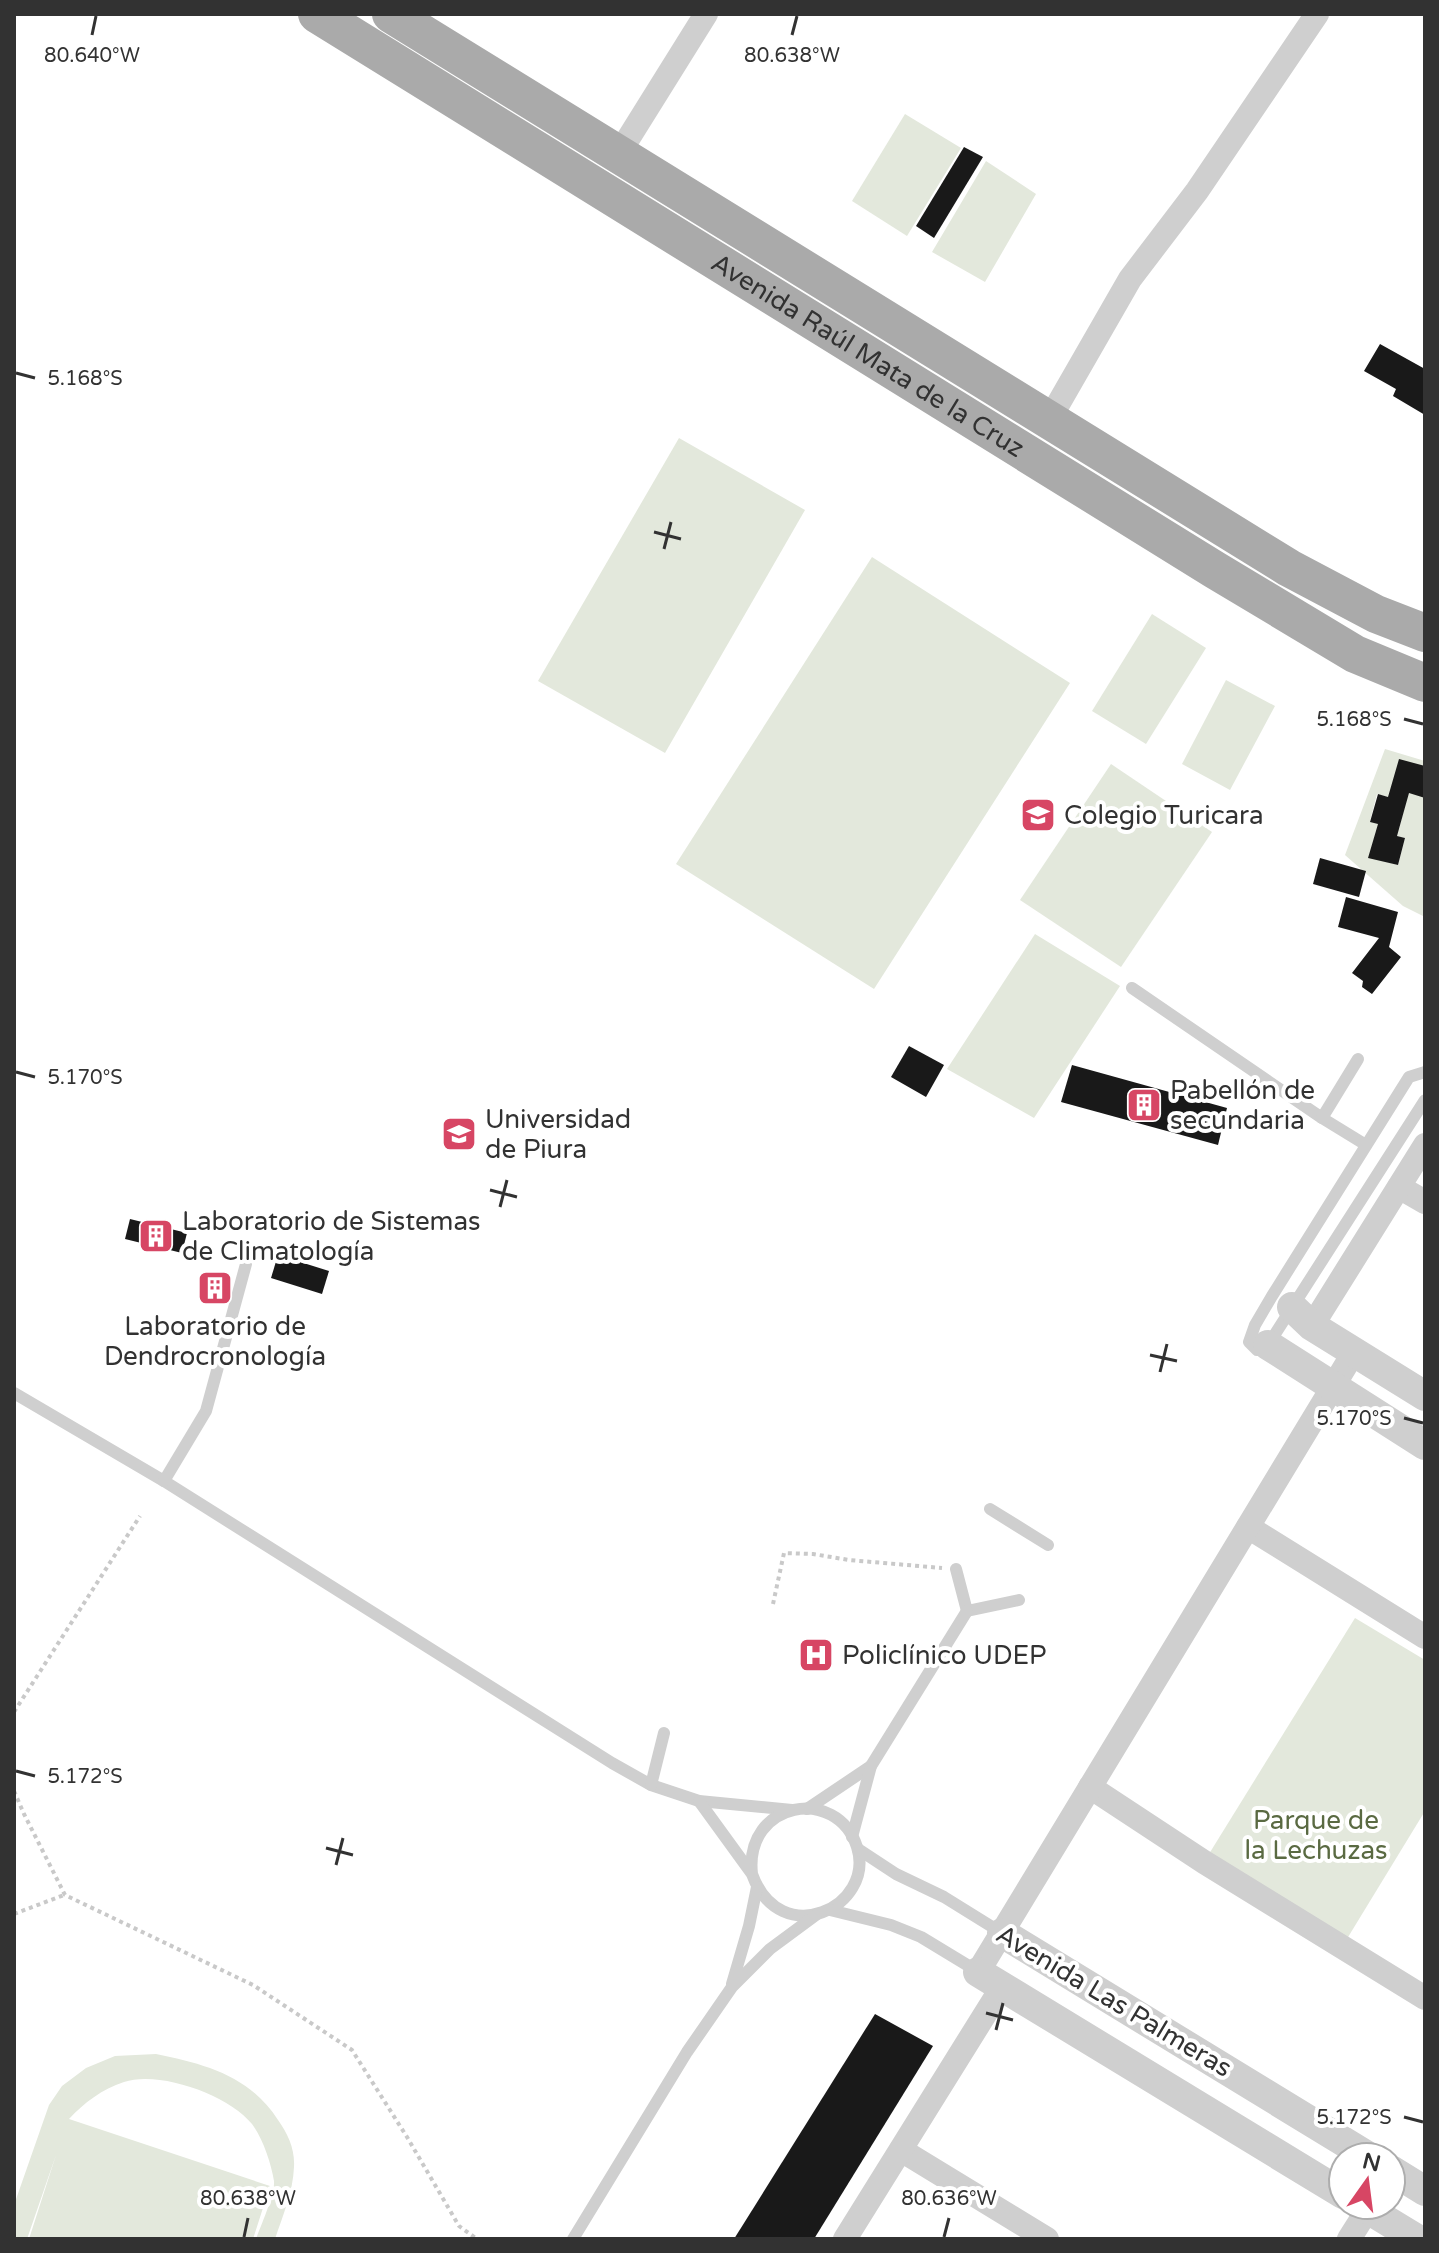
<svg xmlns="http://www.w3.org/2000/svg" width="1439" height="2253" font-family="'Varela Round',sans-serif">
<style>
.green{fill:#e3e8dc;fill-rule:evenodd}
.building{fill:#191919}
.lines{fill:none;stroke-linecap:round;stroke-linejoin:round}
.path{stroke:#c9c9c9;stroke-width:4;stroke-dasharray:4 4;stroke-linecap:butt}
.service{stroke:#cfcfcf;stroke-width:12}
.minor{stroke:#cfcfcf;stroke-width:24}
.tertiary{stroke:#cfcfcf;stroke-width:30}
.primary{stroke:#aaa;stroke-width:38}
.ticks{fill:none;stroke:#323232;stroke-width:3}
.labels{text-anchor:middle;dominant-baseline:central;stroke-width:8;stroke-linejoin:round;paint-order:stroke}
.street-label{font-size:26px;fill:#323232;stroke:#fff}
.poi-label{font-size:26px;fill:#323232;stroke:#fff;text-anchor:start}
.park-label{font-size:26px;fill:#5a6a42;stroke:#fff}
.ticks-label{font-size:20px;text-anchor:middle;fill:#323232;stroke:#fff;stroke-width:8;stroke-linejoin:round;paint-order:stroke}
</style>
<rect width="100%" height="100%" fill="#fff"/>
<g class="green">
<path d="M905,114L961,148L907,236L852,201Z"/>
<path d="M986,161L1036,194L985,282L932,252Z"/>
<path d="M679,438L805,510L665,753L538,681Z"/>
<path d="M872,557L1070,683L874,989L676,864Z"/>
<path d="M1152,614L1206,648L1146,744L1092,711Z"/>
<path d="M1226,680L1275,706L1230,790L1182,764Z"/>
<path d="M1385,749L1425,761V917L1403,906L1345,855ZM1377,794L1406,802L1399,829L1370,821ZM1376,831L1405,838L1398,865L1369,857Z"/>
<path d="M1111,764L1212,832L1121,967L1020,900Z"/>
<path d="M1035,934L1120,986L1034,1118L947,1069Z"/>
<path d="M1355,1618L1425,1660V1811L1342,1947L1204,1862Z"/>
<path d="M156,2054C205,2064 250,2076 278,2120C288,2134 295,2149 294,2167C293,2192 283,2215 275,2239H256C261,2225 275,2194 274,2181C271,2163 263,2139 252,2124C229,2095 159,2070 124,2082C102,2089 84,2103 69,2119L270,2186L253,2239H29L56,2155L27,2239H14V2205L49,2105L62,2086L86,2068L115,2056Z"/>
</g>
<g class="building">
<path d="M964,147L983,157L934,238L916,226Z"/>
<path d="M1380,344L1425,369V415L1393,396L1396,389L1364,371Z"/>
<path d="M1399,759L1425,766V798L1409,793L1397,836L1405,838L1398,865L1368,858L1378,824L1370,822L1378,794L1388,797Z"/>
<path d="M1320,858L1366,871L1359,897L1313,884Z"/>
<path d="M1346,897L1398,912L1389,947L1401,957L1372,994L1362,987L1363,981L1352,973L1379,938L1338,927Z"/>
<path d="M909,1046L944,1065L926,1097L891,1077Z"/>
<path d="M1072,1065L1227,1108L1218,1145L1061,1102Z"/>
<path d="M130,1219L187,1233L182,1253L125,1239Z"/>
<path d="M278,1255L329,1271L322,1294L271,1278Z"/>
<path d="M208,1273L231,1283L223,1303L199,1292Z"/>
<path d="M875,2014L933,2046L814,2239H734Z"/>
</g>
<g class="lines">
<g class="path">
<path d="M773,1604L784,1553L813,1554L849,1560L942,1568"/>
<path d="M14,1712L140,1516"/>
<path d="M14,1791L24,1814L65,1895L253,1985L352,2050L407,2137L459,2226L477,2239"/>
<path d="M14,1914L64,1895"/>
</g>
<g class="service">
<path d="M1132,988L1322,1118"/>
<path d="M1358,1059L1322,1118L1366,1145"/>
<path d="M1425,1072L1409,1077L1272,1296L1255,1325L1249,1342L1257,1350L1268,1345L1425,1100"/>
<path d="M14,1393L164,1481L612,1763L651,1785L699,1801L792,1810"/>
<path d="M164,1481L206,1411L246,1264"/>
<path d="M990,1509L1048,1545"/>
<path d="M956,1569L967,1611L1019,1600"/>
<path d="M651,1785L664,1733"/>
<path d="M699,1801L752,1874C780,1952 876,1907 857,1847C837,1785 744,1801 752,1874"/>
<path d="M807,1809L871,1766"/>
<path d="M852,1837L871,1766L967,1611"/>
<path d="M858,1849L896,1874L944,1897L1002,1933"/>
<path d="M830,1910L891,1925L921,1937L977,1971"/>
<path d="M732,1984L749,1926L757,1887"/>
<path d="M573,2239L687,2052L732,1987L770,1949L816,1915"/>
</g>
<g class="minor">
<path d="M618,155L706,14"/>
<path d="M1049,420L1130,279L1197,191L1317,14"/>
<path d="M1399,1187L1425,1202"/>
<path d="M1312,1326L1425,1145"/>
<path d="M1248,1527L1425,1637"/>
<path d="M1090,1787L1204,1862L1425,1998"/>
<path d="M978,1972L1354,1352"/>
<path d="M901,2150L1047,2239"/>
<path d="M845,2239L1002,1987"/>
<path d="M1349,2239L1368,2209"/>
</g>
<g class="tertiary">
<path d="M1292,1307L1312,1326L1425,1396"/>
<path d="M1268,1345L1425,1445"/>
<path d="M1002,1933L1369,2157"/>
<path d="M978,1972L1343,2194"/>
<path d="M1391,2170L1425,2191"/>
<path d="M1361,2205L1417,2239"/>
</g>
<g class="primary">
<path id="s1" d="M317,14L1215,570L1355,654L1425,683"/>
<path d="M391,14L1289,568L1376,614L1425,633"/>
</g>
</g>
<path class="ticks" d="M92,35L96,16M792,35L797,16M16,373L35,378M654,532L681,539M664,549L671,522M1404,719L1423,724M16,1072L35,1077M490,1190L517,1197M500,1207L507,1180M1150,1355L1177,1361M1160,1372L1167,1344M1404,1418L1423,1423M16,1771L35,1776M326,1848L353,1855M336,1865L343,1838M986,2013L1013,2020M996,2030L1003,2003M1404,2117L1423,2122M244,2237L248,2218M944,2237L949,2218"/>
<defs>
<g id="school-square" transform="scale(1.8)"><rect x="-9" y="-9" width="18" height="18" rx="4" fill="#d74664" stroke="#fff"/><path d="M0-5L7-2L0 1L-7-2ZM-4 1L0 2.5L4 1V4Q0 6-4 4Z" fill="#fff"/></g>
<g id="building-square" transform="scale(1.8)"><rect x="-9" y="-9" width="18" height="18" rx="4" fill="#d74664" stroke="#fff"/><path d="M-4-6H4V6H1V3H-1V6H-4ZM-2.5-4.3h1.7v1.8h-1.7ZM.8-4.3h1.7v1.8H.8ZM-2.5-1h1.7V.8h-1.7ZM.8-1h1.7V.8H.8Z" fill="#fff"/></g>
<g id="university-square" transform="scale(1.8)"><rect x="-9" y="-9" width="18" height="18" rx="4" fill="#d74664" stroke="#fff"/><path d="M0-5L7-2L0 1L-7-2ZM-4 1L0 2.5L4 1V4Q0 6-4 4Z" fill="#fff"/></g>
<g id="hospital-square" transform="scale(1.8)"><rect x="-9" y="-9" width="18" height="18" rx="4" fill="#d74664" stroke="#fff"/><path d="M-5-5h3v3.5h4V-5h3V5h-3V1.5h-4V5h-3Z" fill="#fff"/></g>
</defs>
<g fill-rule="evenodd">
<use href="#school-square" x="1038" y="815"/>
<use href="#building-square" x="1144" y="1105"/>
<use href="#university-square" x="459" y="1134"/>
<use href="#building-square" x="156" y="1236"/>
<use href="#building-square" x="215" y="1288"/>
<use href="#hospital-square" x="816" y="1655"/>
</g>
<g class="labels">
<g class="street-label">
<text stroke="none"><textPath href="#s1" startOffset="648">Avenida Raúl Mata de la Cruz</textPath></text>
<text transform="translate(1114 2001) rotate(31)">Avenida Las Palmeras</text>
</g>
<g class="poi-label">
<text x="1064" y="815">Colegio Turicara</text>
<text x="1170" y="1090">Pabellón de<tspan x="1170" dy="30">secundaria</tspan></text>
<text x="485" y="1119">Universidad<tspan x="485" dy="30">de Piura</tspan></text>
<text x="182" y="1221">Laboratorio de Sistemas<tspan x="182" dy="30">de Climatología</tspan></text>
<text x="215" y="1326" text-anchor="middle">Laboratorio de<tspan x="215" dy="30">Dendrocronología</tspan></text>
<text x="842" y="1655">Policlínico UDEP</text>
</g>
<g class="park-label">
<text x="1316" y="1820">Parque de<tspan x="1316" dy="30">la Lechuzas</tspan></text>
</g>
</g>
<g class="ticks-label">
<text x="92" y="62">80.640°W</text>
<text x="792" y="62">80.638°W</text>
<text x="85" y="385">5.168°S</text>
<text x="1354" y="726">5.168°S</text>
<text x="85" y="1084">5.170°S</text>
<text x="1354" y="1425">5.170°S</text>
<text x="85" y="1783">5.172°S</text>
<text x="1354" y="2124">5.172°S</text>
<text x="248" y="2205">80.638°W</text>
<text x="949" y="2205">80.636°W</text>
</g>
<rect width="1439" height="2253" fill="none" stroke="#323232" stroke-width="32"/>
<g transform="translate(1367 2181) rotate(14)"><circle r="38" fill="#ffffff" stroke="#adadad" stroke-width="2"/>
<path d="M0-6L14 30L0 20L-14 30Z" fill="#d74664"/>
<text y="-12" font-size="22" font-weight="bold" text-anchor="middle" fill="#323232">N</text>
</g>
</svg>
